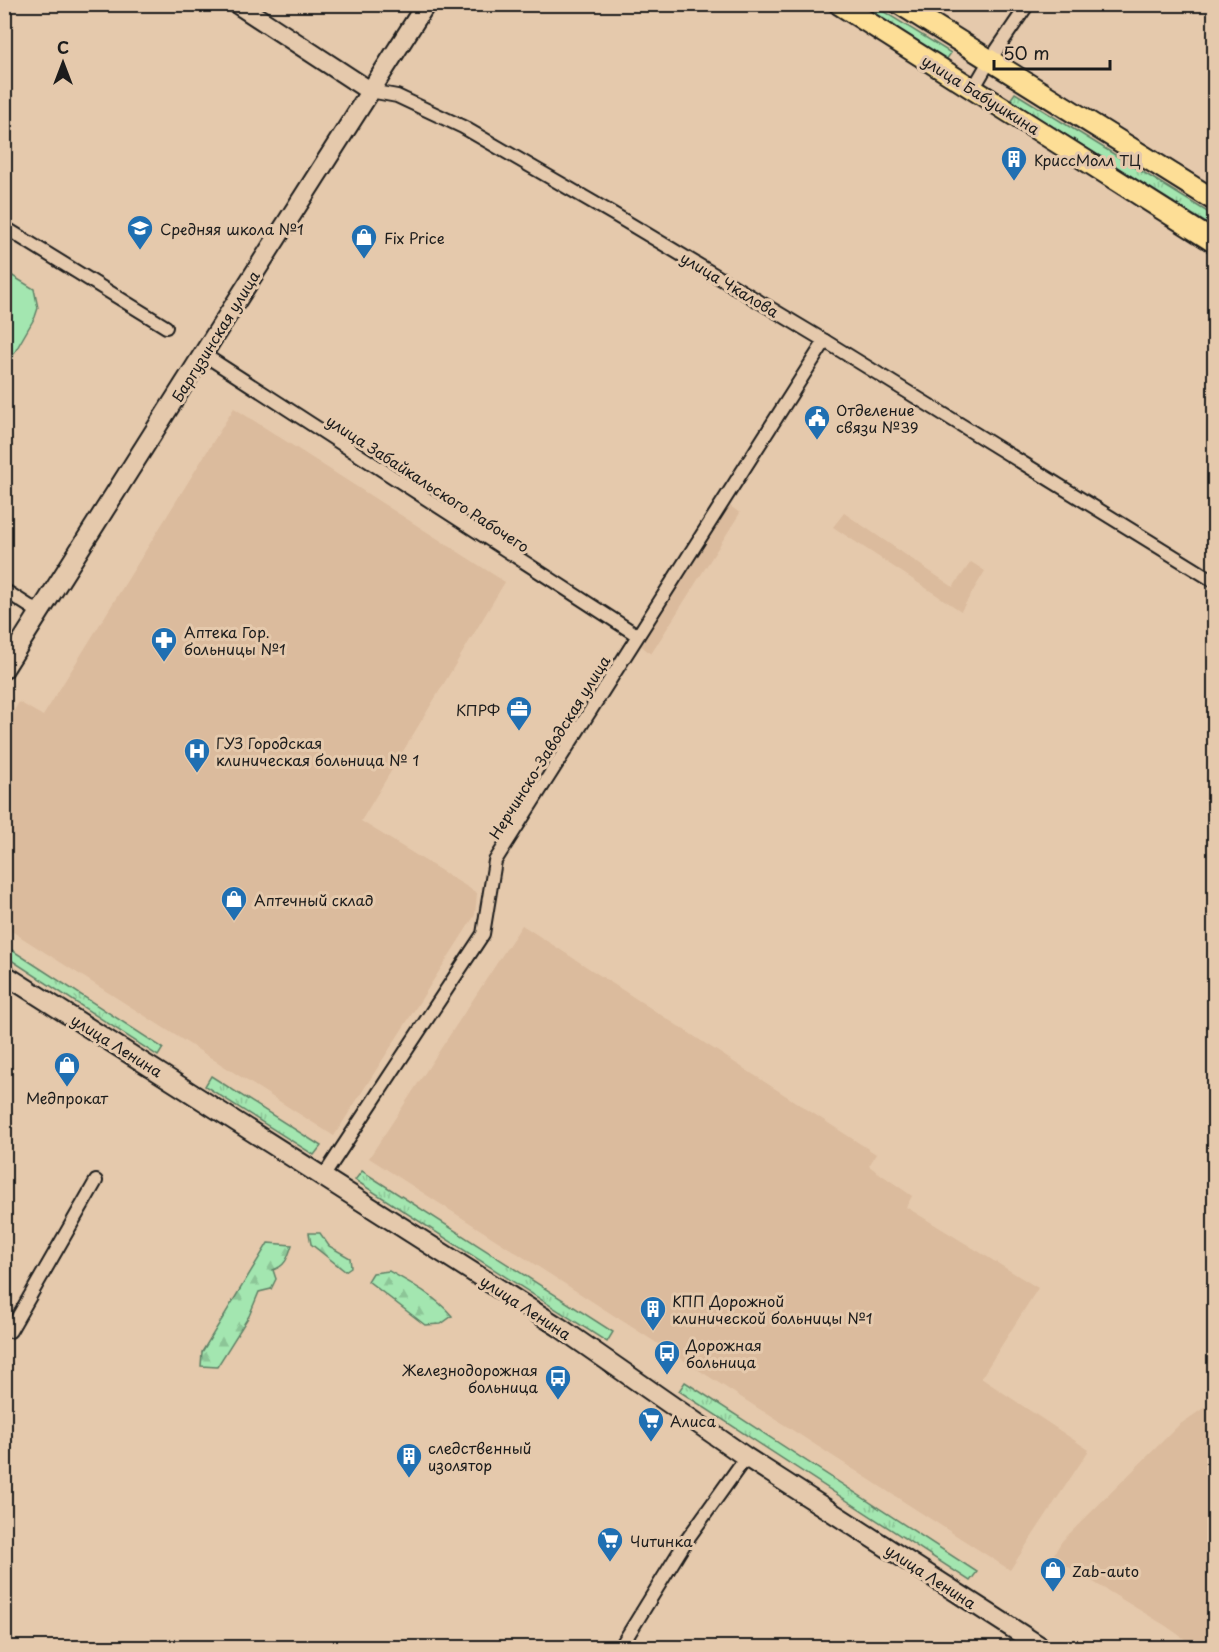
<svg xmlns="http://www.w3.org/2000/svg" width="1219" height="1652" font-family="'Playpen Sans',sans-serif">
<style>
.built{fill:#dbbb9d}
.grass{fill:url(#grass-tufts);stroke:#608166;stroke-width:1.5}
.forest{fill:url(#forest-firs);stroke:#608166;stroke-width:1.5}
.garden{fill:#a3e6b0;stroke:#608166;stroke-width:1.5}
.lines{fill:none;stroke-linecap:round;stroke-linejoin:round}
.street-casing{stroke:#1c1c1c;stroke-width:16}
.secondary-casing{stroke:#1c1c1c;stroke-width:22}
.primary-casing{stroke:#1c1c1c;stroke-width:24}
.street{stroke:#e5c9ac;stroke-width:12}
.secondary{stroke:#e5c9ac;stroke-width:18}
.primary{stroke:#fdde96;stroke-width:20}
.labels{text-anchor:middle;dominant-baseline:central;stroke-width:6;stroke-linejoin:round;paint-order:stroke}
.street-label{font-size:15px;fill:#1c1c1c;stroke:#e5c9ac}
.poi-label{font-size:15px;fill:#1c1c1c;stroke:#e5c9ac;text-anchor:start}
</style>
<defs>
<pattern id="grass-tufts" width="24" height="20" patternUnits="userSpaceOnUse" patternTransform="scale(1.5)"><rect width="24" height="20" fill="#a3e6b0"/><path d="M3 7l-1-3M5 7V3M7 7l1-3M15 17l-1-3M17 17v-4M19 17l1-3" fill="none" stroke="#8cc597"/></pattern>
<pattern id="forest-firs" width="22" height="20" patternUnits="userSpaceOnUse" patternTransform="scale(1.5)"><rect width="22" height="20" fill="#a3e6b0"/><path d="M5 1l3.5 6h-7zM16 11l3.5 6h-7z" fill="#8cc597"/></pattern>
</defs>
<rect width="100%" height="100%" fill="#e5c9ac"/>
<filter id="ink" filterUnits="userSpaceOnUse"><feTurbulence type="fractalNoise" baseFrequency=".0167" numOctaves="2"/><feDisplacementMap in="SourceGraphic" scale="12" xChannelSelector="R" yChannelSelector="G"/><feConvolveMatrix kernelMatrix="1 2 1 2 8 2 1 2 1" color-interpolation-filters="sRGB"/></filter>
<g filter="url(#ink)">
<g class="built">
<path d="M234,408L505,582L361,821L477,893L475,915L334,1136L5,927V726L19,702L43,716Z"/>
<path d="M727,504L740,513L651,654L638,643Z"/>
<path d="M844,513L953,587L971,562L985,571L961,611L833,527Z"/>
<path d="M522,925L876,1154L869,1166L912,1196L906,1207L1038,1288L981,1378L1089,1450L1010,1570L369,1158Z"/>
<path d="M1214,1401V1647H1196L1166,1626L1052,1557L1062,1541L1179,1425Z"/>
</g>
<g class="grass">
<path d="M857,5H873L951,53L946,60Z"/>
<path d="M1015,93L1214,216V228L1010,100Z"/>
<path d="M4,945L163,1048L158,1056L5,956Z"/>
<path d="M211,1076L321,1146L314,1155L205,1086Z"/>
<path d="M362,1171L613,1332L607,1342L355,1180Z"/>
<path d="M685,1382L977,1572L970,1581L679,1391Z"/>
</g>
<g class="forest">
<path d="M309,1233H320L329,1246L350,1258L351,1267L345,1271L311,1244Z"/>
<path d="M268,1243L292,1245C288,1257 286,1266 273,1270L276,1279L271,1289L259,1292L249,1316L217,1367L201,1366L202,1352Z"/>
<path d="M389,1271C411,1283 435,1296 452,1316L441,1324L425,1325L368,1281L373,1273Z"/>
</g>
<path class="garden" d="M5,274L11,275L34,289L38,308L35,317L5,369Z"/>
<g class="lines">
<g class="street-casing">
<g id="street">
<path d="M973,89L990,60L1028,4"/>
<path d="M370,91L397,96L463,127L615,215L825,341L1214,581"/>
<path d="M4,227L166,327"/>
<path d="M203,354L637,635"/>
<path d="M4,590L40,613"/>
<path d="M323,1177L483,934L495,861L825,341"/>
<path d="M4,1327L10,1331L96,1181"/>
<path d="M620,1648L686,1541L746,1457"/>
</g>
</g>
<g class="secondary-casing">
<g id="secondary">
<path d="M237,4L370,91"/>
<path d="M4,669L215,335L426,4"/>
<path d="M4,974L559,1327L746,1457L1043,1648"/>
</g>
</g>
<g class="primary-casing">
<g id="primary">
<path d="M839,4L1214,242"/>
<path d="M900,4L1214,200"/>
</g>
</g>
<use href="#street" class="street"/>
<use href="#secondary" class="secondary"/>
<use href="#primary" class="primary"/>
</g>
</g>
<defs>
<g id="building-pin" transform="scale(1.35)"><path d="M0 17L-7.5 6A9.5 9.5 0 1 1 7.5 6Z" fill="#1f6fb2" stroke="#e5c9ac"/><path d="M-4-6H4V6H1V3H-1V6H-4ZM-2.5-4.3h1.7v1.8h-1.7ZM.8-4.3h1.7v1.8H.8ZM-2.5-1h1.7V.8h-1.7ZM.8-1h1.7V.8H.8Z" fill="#fff"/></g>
<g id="school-pin" transform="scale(1.35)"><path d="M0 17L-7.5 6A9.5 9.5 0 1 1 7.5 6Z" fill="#1f6fb2" stroke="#e5c9ac"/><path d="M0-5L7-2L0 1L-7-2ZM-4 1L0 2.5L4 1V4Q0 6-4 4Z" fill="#fff"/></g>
<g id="shop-pin" transform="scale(1.35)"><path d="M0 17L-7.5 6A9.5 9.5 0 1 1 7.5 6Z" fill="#1f6fb2" stroke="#e5c9ac"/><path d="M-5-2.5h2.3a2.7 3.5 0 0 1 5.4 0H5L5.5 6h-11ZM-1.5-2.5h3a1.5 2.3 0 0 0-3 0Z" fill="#fff"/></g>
<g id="civic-pin" transform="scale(1.35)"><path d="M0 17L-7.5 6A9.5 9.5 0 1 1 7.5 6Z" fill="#1f6fb2" stroke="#e5c9ac"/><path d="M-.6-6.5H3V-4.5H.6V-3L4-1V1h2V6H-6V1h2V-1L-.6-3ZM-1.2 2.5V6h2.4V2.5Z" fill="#fff"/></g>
<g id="pharmacy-pin" transform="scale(1.35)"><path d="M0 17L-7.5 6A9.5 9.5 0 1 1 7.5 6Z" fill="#1f6fb2" stroke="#e5c9ac"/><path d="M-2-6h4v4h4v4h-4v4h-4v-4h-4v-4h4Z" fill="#fff"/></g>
<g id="office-pin" transform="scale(1.35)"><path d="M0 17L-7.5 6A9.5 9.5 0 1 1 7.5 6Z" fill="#1f6fb2" stroke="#e5c9ac"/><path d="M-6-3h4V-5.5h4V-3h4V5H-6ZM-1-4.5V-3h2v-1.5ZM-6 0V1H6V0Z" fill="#fff"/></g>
<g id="hospital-pin" transform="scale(1.35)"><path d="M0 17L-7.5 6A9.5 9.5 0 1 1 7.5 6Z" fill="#1f6fb2" stroke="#e5c9ac"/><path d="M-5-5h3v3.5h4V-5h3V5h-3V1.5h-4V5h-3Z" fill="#fff"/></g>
<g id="bus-pin" transform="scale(1.35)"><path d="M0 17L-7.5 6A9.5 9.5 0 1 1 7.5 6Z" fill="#1f6fb2" stroke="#e5c9ac"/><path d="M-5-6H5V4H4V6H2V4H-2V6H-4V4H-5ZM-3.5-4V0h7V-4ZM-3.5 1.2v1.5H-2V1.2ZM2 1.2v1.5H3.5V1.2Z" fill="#fff"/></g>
<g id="supermarket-pin" transform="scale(1.35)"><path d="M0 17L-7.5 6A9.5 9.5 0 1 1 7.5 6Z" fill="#1f6fb2" stroke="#e5c9ac"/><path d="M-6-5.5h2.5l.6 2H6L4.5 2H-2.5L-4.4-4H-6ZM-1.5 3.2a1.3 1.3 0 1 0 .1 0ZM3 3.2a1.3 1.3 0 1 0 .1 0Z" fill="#fff"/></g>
</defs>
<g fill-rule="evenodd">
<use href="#building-pin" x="1014" y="159"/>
<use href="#school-pin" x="140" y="228"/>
<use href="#shop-pin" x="364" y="237"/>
<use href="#civic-pin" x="817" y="418"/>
<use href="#pharmacy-pin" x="164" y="640"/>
<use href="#office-pin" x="519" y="709"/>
<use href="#hospital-pin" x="197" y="751"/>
<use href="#shop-pin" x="234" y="899"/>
<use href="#shop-pin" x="67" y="1065"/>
<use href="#building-pin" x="653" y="1309"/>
<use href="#bus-pin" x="667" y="1353"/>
<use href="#bus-pin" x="558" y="1378"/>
<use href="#supermarket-pin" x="651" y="1420"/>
<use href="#building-pin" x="409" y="1456"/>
<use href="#supermarket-pin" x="610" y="1540"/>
<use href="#shop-pin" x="1053" y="1570"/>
</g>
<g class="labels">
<g class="street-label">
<text transform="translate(981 94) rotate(32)">улица Бабушкина</text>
<text transform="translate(730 284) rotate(31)">улица Чкалова</text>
<text transform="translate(215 336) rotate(-58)">Баргузинская улица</text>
<text transform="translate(428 483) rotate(33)">улица Забайкальского Рабочего</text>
<text transform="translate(549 747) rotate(-58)">Нерчинско-Заводская улица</text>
<text transform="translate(117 1045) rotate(32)">улица Ленина</text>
<text transform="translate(526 1307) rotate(33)">улица Ленина</text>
<text transform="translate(931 1576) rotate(33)">улица Ленина</text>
</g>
<g class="poi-label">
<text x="1034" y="159">КриссМолл ТЦ</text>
<text x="160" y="228">Средняя школа №1</text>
<text x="384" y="237">Fix Price</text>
<text x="836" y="409">Отделение<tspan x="836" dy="17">связи №39</tspan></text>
<text x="184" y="631">Аптека Гор.<tspan x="184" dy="17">больницы №1</tspan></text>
<text x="500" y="709" text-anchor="end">КПРФ</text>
<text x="216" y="742">ГУЗ Городская<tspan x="216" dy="17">клиническая больница № 1</tspan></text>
<text x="254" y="899">Аптечный склад</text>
<text x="67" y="1097" text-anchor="middle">Медпрокат</text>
<text x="672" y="1300">КПП Дорожной<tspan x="672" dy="17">клинической больницы №1</tspan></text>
<text x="686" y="1344">Дорожная<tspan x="686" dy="17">больница</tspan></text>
<text x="538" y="1369" text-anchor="end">Железнодорожная<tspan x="538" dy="17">больница</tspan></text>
<text x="670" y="1420">Алиса</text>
<text x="428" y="1447">следственный<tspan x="428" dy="17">изолятор</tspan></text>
<text x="630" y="1540">Читинка</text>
<text x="1072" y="1570">Zab-auto</text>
</g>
</g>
<rect width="1219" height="1652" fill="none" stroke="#e5c9ac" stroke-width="24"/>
<rect x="12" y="12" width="1195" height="1628" fill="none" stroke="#1c1c1c" stroke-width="2" filter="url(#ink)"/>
<g transform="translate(63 63)" stroke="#e5c9ac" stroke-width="4.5" paint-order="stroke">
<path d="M0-4.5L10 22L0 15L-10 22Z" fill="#1c1c1c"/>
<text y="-9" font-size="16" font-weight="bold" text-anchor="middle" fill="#1c1c1c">С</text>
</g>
<path d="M994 60v9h116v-9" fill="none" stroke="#1c1c1c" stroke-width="3"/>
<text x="1003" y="60" font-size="18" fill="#1c1c1c" stroke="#e5c9ac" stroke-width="4.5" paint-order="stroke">50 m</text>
</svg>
